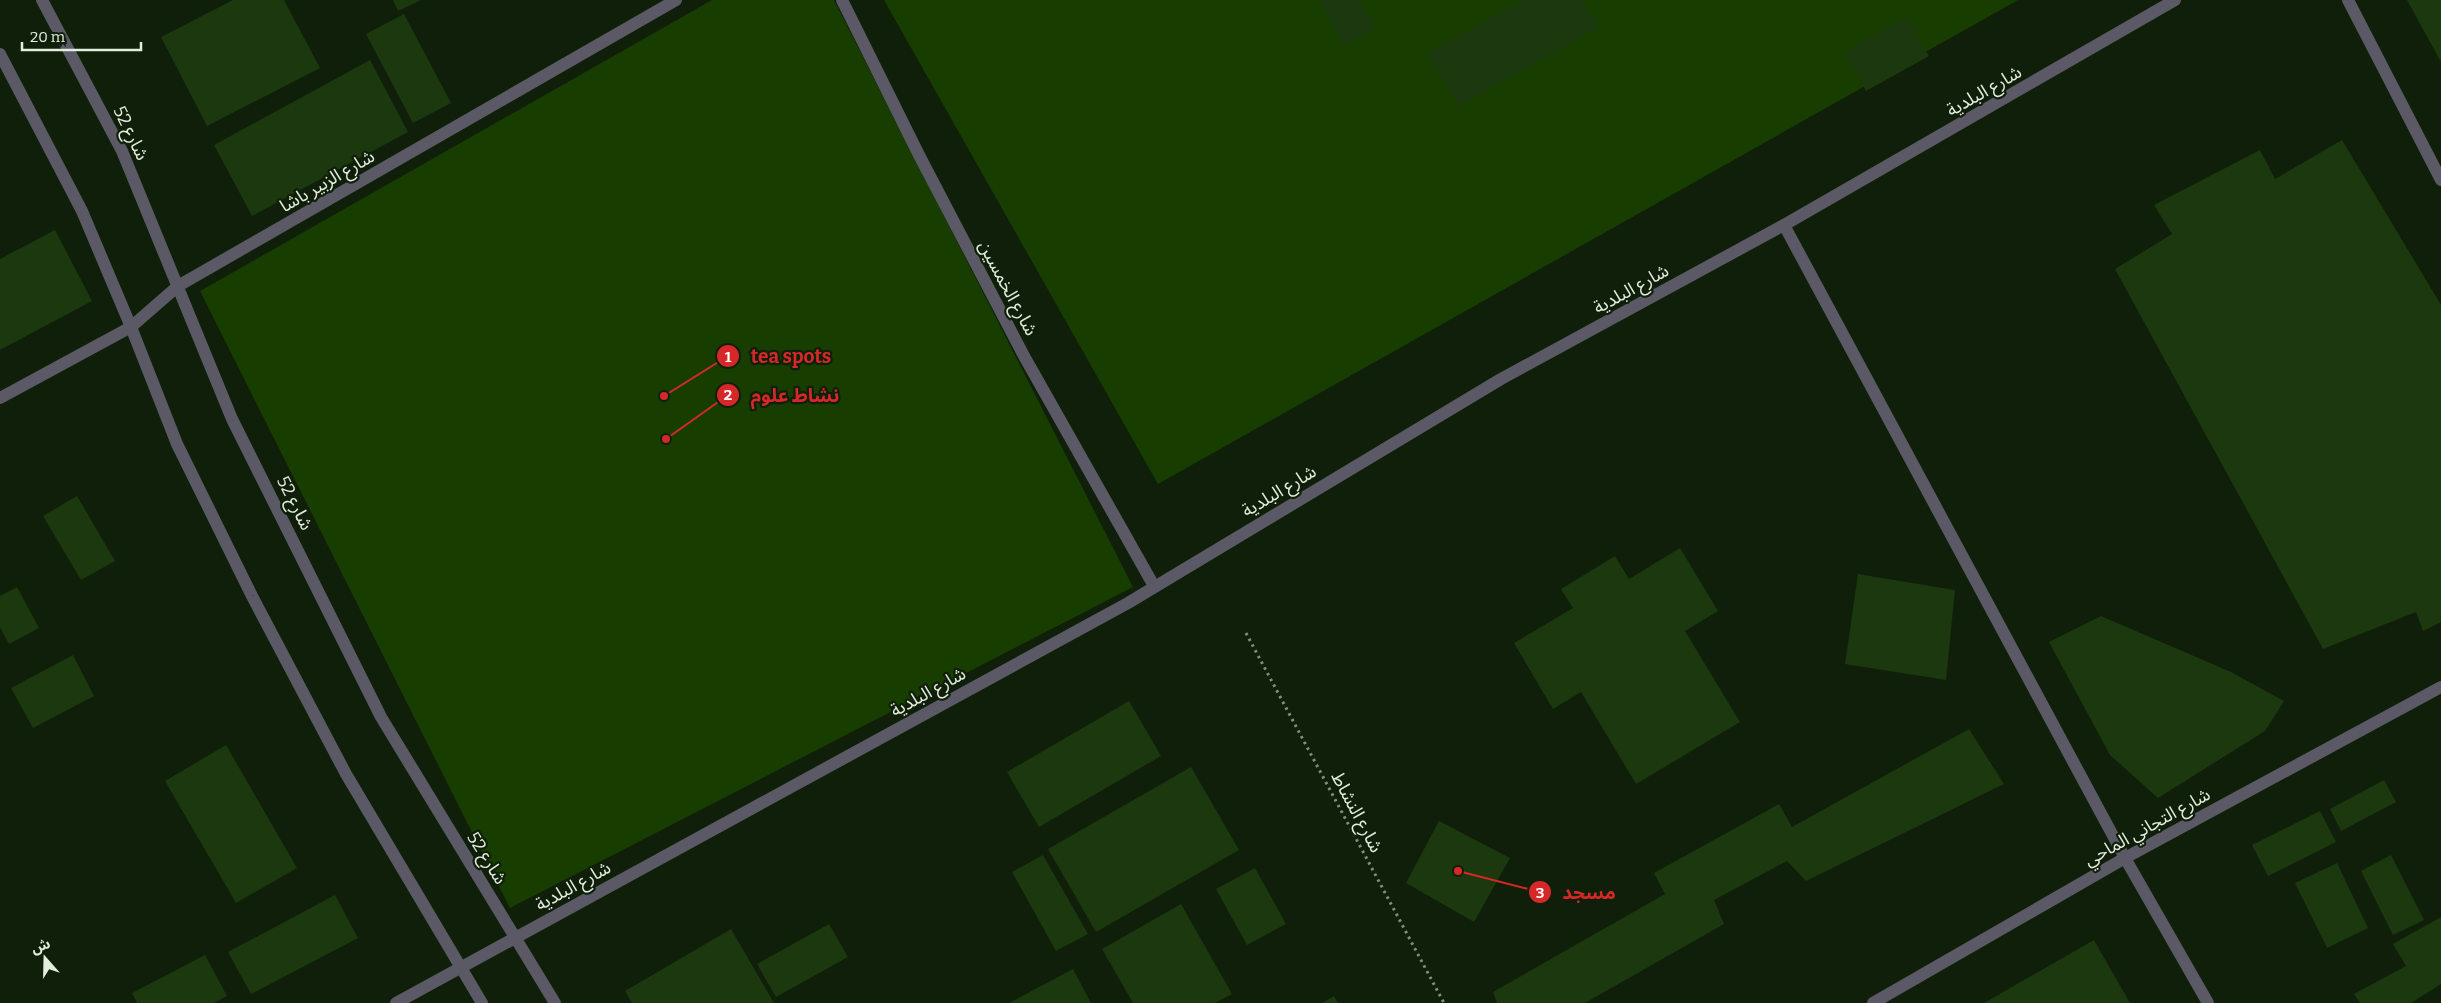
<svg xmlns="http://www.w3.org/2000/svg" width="2441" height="1003" font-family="Bitter,'Noto Sans Arabic',serif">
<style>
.green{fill:#173e00}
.building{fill:#1b380e}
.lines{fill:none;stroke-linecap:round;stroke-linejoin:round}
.path{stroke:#818e7c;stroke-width:3;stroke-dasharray:2.5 4;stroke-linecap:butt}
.minor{stroke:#5b5966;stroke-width:12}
.labels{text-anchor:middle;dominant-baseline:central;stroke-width:4.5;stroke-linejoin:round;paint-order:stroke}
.street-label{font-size:18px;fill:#e2edde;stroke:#101f09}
.leader{fill:none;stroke:#d62828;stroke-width:2}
.callout-dot{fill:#d62828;stroke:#101f09;stroke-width:2}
.mark-label{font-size:15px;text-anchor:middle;font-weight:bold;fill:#fff}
.callout-label{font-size:19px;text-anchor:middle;font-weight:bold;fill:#d62828;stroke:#101f09;stroke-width:4.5;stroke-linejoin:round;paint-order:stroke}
</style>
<rect width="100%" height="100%" fill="#101f09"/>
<g class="green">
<path d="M712,0H834L1133,587L510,908L200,291Z"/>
<path d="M884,0H2018L1158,484Z"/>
</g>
<g class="building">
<path d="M233,0H284L320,68L207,126L161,37Z"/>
<path d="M393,0H421L398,11Z"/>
<path d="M1319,0H1359L1375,28L1344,45Z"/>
<path d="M1523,0H1582L1598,28L1458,106L1428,53Z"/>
<path d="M2407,0H2441V62Z"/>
<path d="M404,14L451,103L413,123L366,34Z"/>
<path d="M1907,17L1929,56L1866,91L1845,52Z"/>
<path d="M370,60L408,132L252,216L214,145Z"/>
<path d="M2342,140L2441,305V622L2423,631L2416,612L2323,649L2115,269L2172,234L2154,205L2260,150L2275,179Z"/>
<path d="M55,230L92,301L0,350V259Z"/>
<path d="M77,496L115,561L81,580L43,516Z"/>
<path d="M1680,548L1718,611L1685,631L1740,722L1636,784L1581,692L1553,709L1514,643L1573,608L1561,589L1615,556L1629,579Z"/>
<path d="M1858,574L1955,590L1946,680L1845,664Z"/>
<path d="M17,587L39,628L9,644L0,627V596Z"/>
<path d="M2101,616L2231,672L2284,701L2265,731L2158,798L2110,755L2049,642Z"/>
<path d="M73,655L94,696L33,728L11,688Z"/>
<path d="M1129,701L1161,756L1039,827L1007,772Z"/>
<path d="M1969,729L2004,784L1806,881L1787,861L1714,900L1724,924L1585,1003H1497L1493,992L1665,894L1654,873L1779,804L1792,827Z"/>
<path d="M226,745L297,868L236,903L165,781Z"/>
<path d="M1191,767L1239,850L1096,932L1048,849Z"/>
<path d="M2384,780L2396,802L2341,831L2330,809Z"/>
<path d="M2320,811L2336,842L2268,876L2252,845Z"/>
<path d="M1439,821L1510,858L1474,922L1406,883Z"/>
<path d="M1043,855L1088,934L1056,951L1012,872Z"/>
<path d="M2391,855L2424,920L2393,935L2361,871Z"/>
<path d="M2337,863L2368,928L2327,948L2295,883Z"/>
<path d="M1255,868L1286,924L1247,945L1216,889Z"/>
<path d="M335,895L358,938L251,994L228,952Z"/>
<path d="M1181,904L1232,994L1215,1003H1133L1102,949Z"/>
<path d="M2441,917V984L2411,1003H2360L2354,994L2406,966L2393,944Z"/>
<path d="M829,924L848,957L776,997L757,964Z"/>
<path d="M731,929L774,1003H632L625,991Z"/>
<path d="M2094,940L2130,1003H1984Z"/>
<path d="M205,955L227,996L214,1003H137L132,993Z"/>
<path d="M1073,969L1091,1003H1009Z"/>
<path d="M1334,996L1338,1003H1322Z"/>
</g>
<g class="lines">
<path class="path" d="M1246,633L1444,1003"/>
<g class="minor">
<path d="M42,0L122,151L232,419L381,717L555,1003"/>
<path d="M842,0L919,155L1024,356L1154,586"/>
<path d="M2348,0L2441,180"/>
<path d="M0,54L82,211L131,327L177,444L252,596L346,774L482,1003"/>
<path d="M1784,225L2125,858L2208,1003"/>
<path d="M0,398L131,327L178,286L676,0"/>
<path d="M396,1003L1128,603L1501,379L1784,225L2175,0"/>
<path d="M1873,1003L2125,858L2441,687"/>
</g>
</g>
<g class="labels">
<g class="street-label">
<text transform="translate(1984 91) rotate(-30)">شارع البلدية</text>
<text transform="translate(131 133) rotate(64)">شارع 52</text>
<text transform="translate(327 181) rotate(-30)">شارع الزبير باشا</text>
<text transform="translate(1008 288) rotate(62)">شارع الخمسين</text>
<text transform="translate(1631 289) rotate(-29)">شارع البلدية</text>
<text transform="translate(1279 491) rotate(-31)">شارع البلدية</text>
<text transform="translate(295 503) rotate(63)">شارع 52</text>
<text transform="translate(928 692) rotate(-29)">شارع البلدية</text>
<text transform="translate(1357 812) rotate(62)">شارع النشاط</text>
<text transform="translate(2147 827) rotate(-29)">شارع التجاني الماحي</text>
<text transform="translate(487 858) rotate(58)">شارع 52</text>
<text transform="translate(573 886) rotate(-29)">شارع البلدية</text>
</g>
</g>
<path class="leader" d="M664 396L728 356M666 439L728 395M1458 871L1540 892"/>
<g class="callout-dot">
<circle cx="664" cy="396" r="5"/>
<circle cx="666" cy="439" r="5"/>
<circle cx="1458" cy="871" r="5"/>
<circle cx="728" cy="356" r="12"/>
<circle cx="728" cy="395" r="12"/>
<circle cx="1540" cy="892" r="12"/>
</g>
<g class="mark-label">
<text x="728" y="362">1</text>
<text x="728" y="400">2</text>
<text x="1540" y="898">3</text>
</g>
<g class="callout-label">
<text x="791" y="363">tea spots</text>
<text x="795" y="402">نشاط علوم</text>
<text x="1589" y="899">مسجد</text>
</g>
<g transform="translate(45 958) rotate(340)" stroke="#101f09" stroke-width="4" paint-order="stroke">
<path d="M0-4L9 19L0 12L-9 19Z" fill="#e2edde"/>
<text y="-8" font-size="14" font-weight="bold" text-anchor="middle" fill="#e2edde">ش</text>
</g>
<path d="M22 42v8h119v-8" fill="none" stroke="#e2edde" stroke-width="2.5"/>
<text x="30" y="42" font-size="15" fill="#e2edde" stroke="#101f09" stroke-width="4" paint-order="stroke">20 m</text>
</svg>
